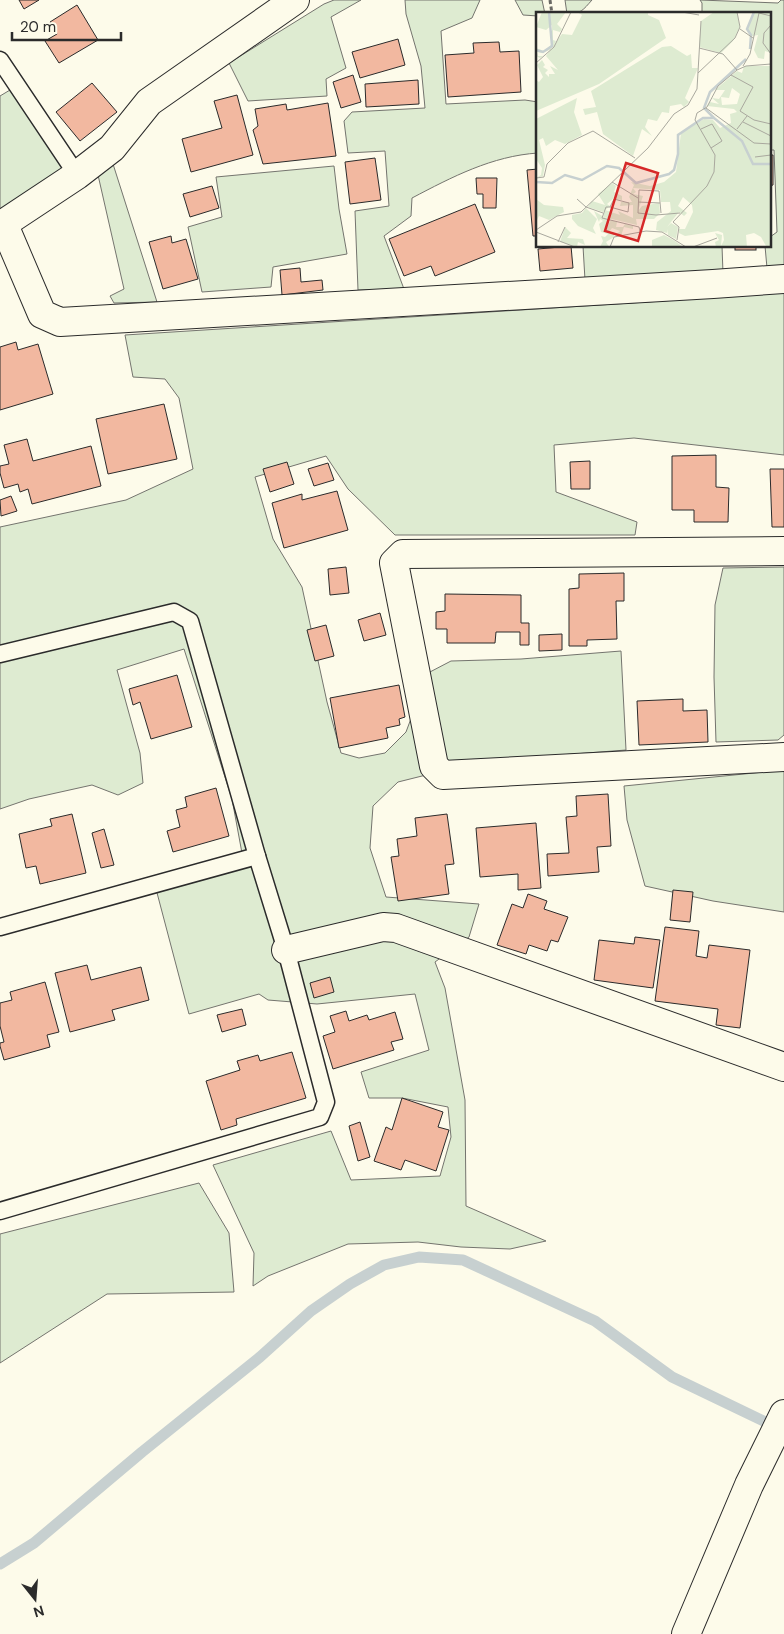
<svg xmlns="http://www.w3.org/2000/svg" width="784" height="1634" font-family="'DM Sans',sans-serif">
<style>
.green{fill:#deebd1;stroke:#74746e}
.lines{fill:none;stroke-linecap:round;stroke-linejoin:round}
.stream{stroke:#c7d0d0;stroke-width:11}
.building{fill:#f2b8a0;stroke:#2b2b2b}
.lane-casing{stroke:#2b2b2b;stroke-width:19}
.street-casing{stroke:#2b2b2b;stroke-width:30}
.path{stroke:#6a6964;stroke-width:3;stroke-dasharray:4 2.5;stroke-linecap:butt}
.lane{stroke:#fdfbea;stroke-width:16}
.street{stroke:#fdfbea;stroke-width:28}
.inset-river{fill:none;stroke:#c7d0d0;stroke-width:2.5}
.inset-road{fill:none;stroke:#a9a89e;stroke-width:1}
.view{fill:#d62828;fill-opacity:0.15;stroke:#d62828;stroke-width:2.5}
.inset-edge{fill:none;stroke:#2b2b2b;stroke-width:2.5}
</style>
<rect width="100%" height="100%" fill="#fdfbea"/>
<g class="green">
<path d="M334,0H361L331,17L346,68L326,79L327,96L248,101L229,63L324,4Z"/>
<path d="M405,0H480L472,18L441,31L446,104L525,100L538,102V153C492,156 452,177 412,198L411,216L384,236L404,289L358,290L355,211L389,206L385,151L348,153L344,121L352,112L425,108L421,66L406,14Z"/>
<path d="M515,0H542L545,14H538V16L523,15Z"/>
<path d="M565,0H592C583,10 581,14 567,14Z"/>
<path d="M700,0L778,3L781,0H784V268H767L765,246H770V237L777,232L774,150H770V14H702V3Z"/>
<path d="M10,90L67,173L0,214V96Z"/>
<path d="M113,164L157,302L114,303L110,296L124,289L98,175Z"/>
<path d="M334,166L339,209L347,254L273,267L271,287L202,292L188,227L222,217L216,177Z"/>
<path d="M583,246H722L723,273L585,280Z"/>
<path d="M784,291V455L634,438L554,445L556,492L637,522L635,535H395L348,489L326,456L255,477L273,539L302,587L327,702L341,753L359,758L385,753L406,732L428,673L451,661L521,659L621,651L626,750L482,761L398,782L373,806L370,848L386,897L479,904L469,937L435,962L445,988L465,1100L466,1206L546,1241L510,1249L461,1247L418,1242L348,1244L268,1276L253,1286L254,1253L213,1165L331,1131L351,1180L440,1176L451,1137L448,1107L402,1098H369L361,1072L429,1050L415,994L317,1004L268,1000L259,994L189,1014L156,889L244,864L232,799L184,649L117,670L140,753L143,783L118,795L92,785L29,799L0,809V527L126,500L193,469L179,398L165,379L133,377L125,335L663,301Z"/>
<path d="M784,567V735L778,740L716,742L714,677L715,605L723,568Z"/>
<path d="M784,770V912L713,901L645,886L627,820L624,786Z"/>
<path d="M199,1183L229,1233L234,1292L107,1294L0,1363V1234Z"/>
</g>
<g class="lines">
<path class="stream" d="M0,1564L34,1543L142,1452L260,1357L311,1311L350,1284L384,1265L419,1257L463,1260L595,1321L672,1377L778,1428"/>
</g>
<g class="building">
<path d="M19,0H39L24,9Z"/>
<path d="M77,5L98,40L59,63L45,41L57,34L50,22Z"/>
<path d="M398,39L405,65L360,78L352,52Z"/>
<path d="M499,42L500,52L519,51L521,92L448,97L445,55L474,53L473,43Z"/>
<path d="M353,75L361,102L341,108L333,82Z"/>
<path d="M418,80L419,104L366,107L365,84Z"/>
<path d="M92,83L117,112L80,141L56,112Z"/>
<path d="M237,95L253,155L191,172L182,139L222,128L214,101Z"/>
<path d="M328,103L336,156L263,164L253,130L258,126L255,109L286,104L287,110Z"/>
<path d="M770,155H773V185L770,186Z"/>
<path d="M375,158L381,200L350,204L345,162Z"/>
<path d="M538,169V236H533L527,170Z"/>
<path d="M476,178H497L496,208H483V194H477Z"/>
<path d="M212,186L219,208L190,217L183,194Z"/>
<path d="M475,204L495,252L435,276L431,266L404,276L389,239Z"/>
<path d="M171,236L172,243L186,239L198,279L163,289L149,242Z"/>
<path d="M571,246L573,268L540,271L538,249Z"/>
<rect x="735" y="246" width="21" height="4"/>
<path d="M300,268L301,282L322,280L323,290L282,295L280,270Z"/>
<path d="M16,342L18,350L38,344L53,394L0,410V347Z"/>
<path d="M164,404L177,459L108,474L96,419Z"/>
<path d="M27,439L33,461L91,446L101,486L32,504L28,489L20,492L18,484L4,488L0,473V466L9,464L4,445Z"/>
<path d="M716,455V487L729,488L728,522H694V510H672V456Z"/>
<path d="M590,461V489H571L570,462Z"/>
<path d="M287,462L294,484L270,492L263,469Z"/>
<path d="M328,463L334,480L314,486L308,469Z"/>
<path d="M770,469H784V527H772Z"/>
<path d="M337,491L348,530L284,548L272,503L302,494V500Z"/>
<path d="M11,496L17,511L1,516L0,500Z"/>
<path d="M346,567L349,593L330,595L328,569Z"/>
<path d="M624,573V601H616L617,639L587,640V646H569V589L579,588V574Z"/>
<path d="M445,594L521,595V623H529V645H520V632H496L495,643H447V629H436V612L445,611Z"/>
<path d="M380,613L386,635L364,641L358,620Z"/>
<path d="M326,625L334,656L315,661L307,630Z"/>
<path d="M562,634V650L539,651V635Z"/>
<path d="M177,675L192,727L151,739L140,702L133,705L129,689Z"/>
<path d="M399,685L405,717L399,719L400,725L386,728L388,738L339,748L330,698Z"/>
<path d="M683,699V711L707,710L708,742L639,745L637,701Z"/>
<path d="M216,788L229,836L173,852L167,831L180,827L176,810L187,807L185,797Z"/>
<path d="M608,794L611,846L597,847L599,872L548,876L547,854L569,853L566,817L577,816L576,796Z"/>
<path d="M72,814L86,873L40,884L36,866L26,868L19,834L52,826L50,819Z"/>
<path d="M447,814L454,864L445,865L449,894L398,901L391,857L399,856L397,839L417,836L415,818Z"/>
<path d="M536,823L541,888L518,890V874L480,877L476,828Z"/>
<path d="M104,829L114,865L101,868L92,833Z"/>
<path d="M673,890L693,892L690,922L670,920Z"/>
<path d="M528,894L547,901L544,909L568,917L558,942L551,940L547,951L529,945L526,954L497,945L512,904L523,908Z"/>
<path d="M665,927L699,931L696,956L707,958L709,945L750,950L740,1028L716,1025L718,1009L655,1001Z"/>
<path d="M635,937L660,940L653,988L594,980L599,940L634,944Z"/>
<path d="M87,965L91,980L141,967L149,1000L112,1010L115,1020L70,1032L55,973Z"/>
<path d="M330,977L334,992L314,998L310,983Z"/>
<path d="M45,982L59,1032L47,1035L50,1047L4,1060L0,1046V1043L4,1042L0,1026V1003L12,1000L10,992Z"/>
<path d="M242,1009L246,1025L222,1032L217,1015Z"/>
<path d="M346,1011L349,1021L367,1015L369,1020L395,1012L403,1039L391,1042L394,1050L333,1069L323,1036L335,1032L330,1016Z"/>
<path d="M292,1052L306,1098L236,1119L237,1125L221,1130L206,1081L240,1070L237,1061L258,1055L260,1061Z"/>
<path d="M402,1098L443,1112L438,1127L449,1130L436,1171L405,1160L401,1170L374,1161L386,1127L392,1130Z"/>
<path d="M360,1122L370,1157L358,1161L349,1126Z"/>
</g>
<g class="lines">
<g class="lane-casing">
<g id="lane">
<path d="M0,60L77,175"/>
<path d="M0,654L174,612L190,621L257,856L286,950L326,1102L320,1117L0,1211"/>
<path d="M0,927L257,856"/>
</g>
</g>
<g class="street-casing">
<g id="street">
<path d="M4,225L42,314L60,322L713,284L784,279"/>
<path d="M0,226L77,175L112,148L149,102L295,0"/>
<path d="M784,551L403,554L394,563L434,766L443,775L784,757"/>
<path d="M286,950L383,927L396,928L784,1067"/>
<path d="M686,1634L749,1485L784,1414"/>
</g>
</g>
<path class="path" d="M550,0L552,14"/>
<use href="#lane" class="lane"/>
<use href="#street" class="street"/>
</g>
<g transform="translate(536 12)">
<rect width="235" height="235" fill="#fdfbea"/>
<path d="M6,0H30L21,12L26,17L24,20L17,18V28L20,29L16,37L6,41L1,40L2,44H7L4,46L0,44V36L8,39L16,32V13L10,18L0,15ZM41,0H112V3L123,8L130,26L63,72L0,99V68L3,70L7,65L1,53L6,48L9,53L7,55L12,58L9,61L13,65V62H19L14,54L22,58L10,44L26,22L36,23L46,3ZM178,0H201L204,15L197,29L185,41L163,35L165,9ZM217,0H235V41L229,39L228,47L222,46L218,38L222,23L216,24L211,18ZM135,34L151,44L155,42L156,56H162L149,86L153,90L148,95L145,92L134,94L133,101L126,100L121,109L112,107L109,115L116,124L106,117L97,144L67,122L61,100L49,103L47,97L60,95L55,79L126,35ZM208,54H235V235L230,234L225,225L218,221L210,223L211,235H180L179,230L183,228L179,221L186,223L185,234L188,228L187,221L182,219L149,224L143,221V217H149L157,200L156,193L147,185L142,194L151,201L148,204L143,200L131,215L135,211L142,215L140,227L132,223L131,217V221L120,218L121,210L135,199L134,190H125L124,178L97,176L100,180L97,182L107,184L102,199L106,194L123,191L124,201L118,207H100L101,213L67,205L69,198L84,203L82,199L97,206V193L84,194L85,190H96L93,185L98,173L95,170L114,174L128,170L140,160L145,121L168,107L177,108L184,116L195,111L194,102L201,100L198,97L171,94L174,90L183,92L176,86L183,87L189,78H179L201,59L206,61ZM196,76L204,82L201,92L186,93L185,85L193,86ZM41,86L38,100L46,123L29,132L19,128L10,134L7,126L3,128L9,153L7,164L0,166L5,163L6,156L0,147V107ZM76,171L80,174L78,180L86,184V188L79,187L76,181L78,186L71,192L74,194L67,200L52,195L56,189L69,193L62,182ZM0,187L8,193L27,195L28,200L13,208L3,204L1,208ZM50,196L61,207L57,216L60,222L42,214L36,207V203L46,201ZM58,199L73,208L72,213L75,208L81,210L80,215H87L89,212L97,214V217L88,215L85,224H79L84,219L76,216L73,220L78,221V225L70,230L73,235H64L67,229L65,224L69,225L72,222L65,220L63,212L67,209L64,207L63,210ZM29,215L35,221L31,226L47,227L49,233L42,230L41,235L24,230ZM128,223L139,229L147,235H116V228Z" fill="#deebd1" fill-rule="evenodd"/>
<path class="inset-river" d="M214,37L215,23L211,17L218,0M0,38L7,40L16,34L13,0M178,106L168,96L174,80L210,47M0,170L16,171L29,163L46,168L71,154L83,156L100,171L133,162L138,158L142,142V123L167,106H178L206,129L217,152H235"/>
<path class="inset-road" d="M146,0L163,3M235,13L228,21L227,31L235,42M204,17L217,26M163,36L187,42L201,58M0,51L18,35L35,0M207,54L214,42L223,1L235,4M162,61L199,26L204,15L201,0M195,63L217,75L204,99L218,108L235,112M170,96L218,131L235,132M207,110L235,124M165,117L176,112L186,129L175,136M201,117L211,104M219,145L235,143M0,166L8,165L11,152L32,131L57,119L99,146M76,170L102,186M41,187L50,195L67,201M78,187L93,191L92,200L74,195ZM102,190L124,191M74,195H70L66,206L103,215L104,219M125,201L123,179L103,178L102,201L120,203L144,201M0,218L21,204L45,200L112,136L138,102L152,93L161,77L165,9M0,220L39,235M141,228L143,215L137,210L171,174L178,160L179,143L159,108L161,101L171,95L182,74L201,58L210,54L235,52M22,230L29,215M74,235L78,225L110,219L126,220L150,235M157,235L181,226"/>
<path class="view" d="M90,151L122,161L102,229L69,219Z"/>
<rect width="235" height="235" class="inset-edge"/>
</g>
<g transform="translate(35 1599) rotate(163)" stroke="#fdfbea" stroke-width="4" paint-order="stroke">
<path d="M0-4L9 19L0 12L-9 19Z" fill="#2b2b2b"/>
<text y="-8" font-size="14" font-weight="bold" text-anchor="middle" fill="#2b2b2b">N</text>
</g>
<path d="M12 32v8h109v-8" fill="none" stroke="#2b2b2b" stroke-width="2.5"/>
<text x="20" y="32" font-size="15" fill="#2b2b2b" stroke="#fdfbea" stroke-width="4" paint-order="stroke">20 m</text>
</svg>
